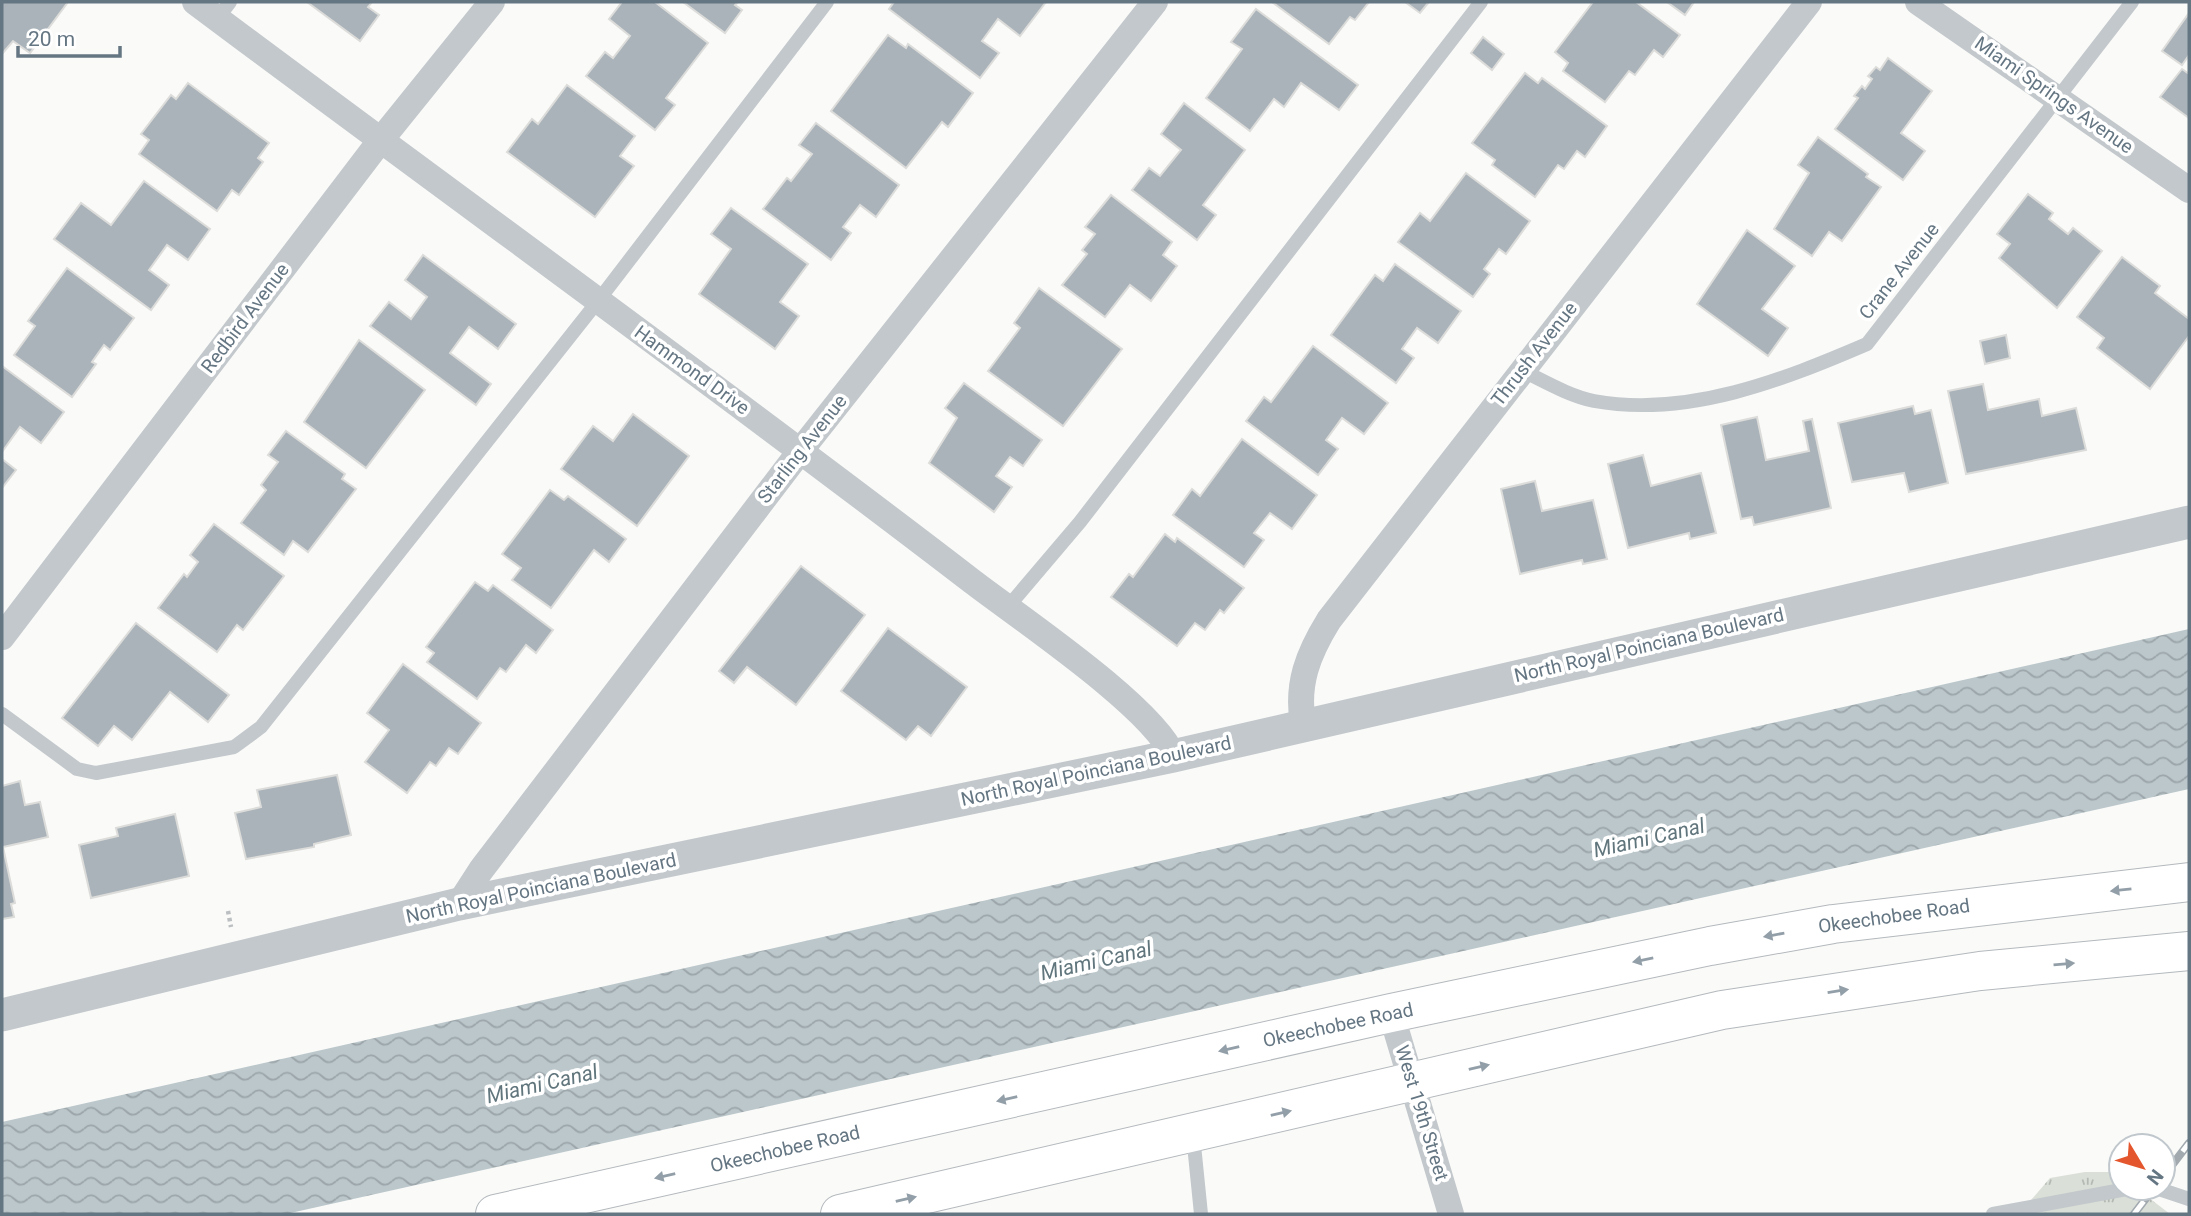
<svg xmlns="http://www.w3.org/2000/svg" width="2191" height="1216" font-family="Roboto,sans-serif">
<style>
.grass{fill:url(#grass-tufts)}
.water{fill:url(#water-waves)}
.building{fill:#aab3b9;stroke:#dcdcda;stroke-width:2}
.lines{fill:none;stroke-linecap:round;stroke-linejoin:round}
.trunk-casing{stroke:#b4b9bd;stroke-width:40}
.path{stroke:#bbbfc2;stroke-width:4.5;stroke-dasharray:3.5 3.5;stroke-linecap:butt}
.service{stroke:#c3c8cc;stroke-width:14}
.minor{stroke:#c3c8cc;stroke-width:26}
.tertiary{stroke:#c3c8cc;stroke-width:33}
.trunk{stroke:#fff;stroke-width:38}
.rail-casing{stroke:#a2aab0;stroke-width:8}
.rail{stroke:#fff;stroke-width:5;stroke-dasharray:16;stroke-linecap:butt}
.oneway{fill:#939fa8}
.labels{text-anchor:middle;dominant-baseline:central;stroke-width:7;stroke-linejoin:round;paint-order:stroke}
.street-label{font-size:19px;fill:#657683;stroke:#fff}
.water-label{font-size:21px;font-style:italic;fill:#60757c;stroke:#fff}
</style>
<defs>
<pattern id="grass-tufts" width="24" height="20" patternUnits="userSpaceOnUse" patternTransform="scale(1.75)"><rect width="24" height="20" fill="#dadfd7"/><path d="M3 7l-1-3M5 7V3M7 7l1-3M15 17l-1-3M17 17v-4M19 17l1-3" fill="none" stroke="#b4b9b4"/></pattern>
<pattern id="water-waves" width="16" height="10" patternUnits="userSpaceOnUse" patternTransform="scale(1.75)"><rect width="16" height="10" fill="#bbc7cb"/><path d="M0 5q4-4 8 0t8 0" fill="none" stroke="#9ca6aa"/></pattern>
</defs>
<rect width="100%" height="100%" fill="#fafaf8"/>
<path class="grass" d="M2085,1172H2110L2121,1177V1188H2136L2170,1214H2019L2050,1178Z"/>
<path class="water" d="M2189,629V789L286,1214H2V1122Z"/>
<g class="building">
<path d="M2,2H68L30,53L13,41L2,54Z"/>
<path d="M307,2H372L368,7L379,15L360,41Z"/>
<path d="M622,2H655L708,43L666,98L675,105L655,130L586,76L605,52L613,58L630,36L609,19Z"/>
<path d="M683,2H738L735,5L742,10L725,33Z"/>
<path d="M894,2H1046L1020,36L998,19L982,41L999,53L980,78L889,9Z"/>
<path d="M1272,2H1369L1355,20L1350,17L1329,44Z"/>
<path d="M1405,2H1429L1420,13Z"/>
<path d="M1593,2H1636L1680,35L1663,57L1654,50L1635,75L1629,71L1605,102L1563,71L1568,63L1555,52Z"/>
<path d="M1667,2H1694L1685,15Z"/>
<path d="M1256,9L1358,85L1339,110L1301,83L1284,107L1274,99L1250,131L1206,98L1242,49L1231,42Z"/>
<path d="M2189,13V55L2182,65L2162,51Z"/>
<path d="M888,35L906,48L908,44L973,93L948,127L942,122L906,168L831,111Z"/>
<path d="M1483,37L1504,54L1492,70L1471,53Z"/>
<path d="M1888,58L1932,91L1901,133L1925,151L1903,180L1835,129L1858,98L1854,96L1862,86L1865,89L1872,79L1868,76L1876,67L1880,70Z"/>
<path d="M2182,69L2189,74V118L2160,97Z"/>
<path d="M1525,73L1538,83L1542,78L1607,126L1585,157L1577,151L1564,169L1558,165L1535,197L1492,165L1495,160L1472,143Z"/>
<path d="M188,83L269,143L258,158L263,162L239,195L232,190L217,211L139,154L149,140L141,134L171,95L176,99Z"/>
<path d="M567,85L635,136L620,156L634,166L595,217L507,152L532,119L538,124Z"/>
<path d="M1184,103L1245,150L1203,205L1216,215L1197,240L1132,190L1149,168L1160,176L1181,150L1161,134Z"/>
<path d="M816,123L899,185L876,217L860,205L843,227L851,233L831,260L763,209L787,178L791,181L812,154L799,145Z"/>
<path d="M1818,137L1868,174L1866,177L1881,187L1842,241L1829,232L1812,256L1774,229L1809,173L1798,165Z"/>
<path d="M1466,173L1530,221L1506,254L1499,249L1484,269L1490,274L1473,297L1398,242L1420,213L1430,221Z"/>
<path d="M144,181L210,229L188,260L167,245L149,270L169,285L151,310L54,239L81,203L111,225Z"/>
<path d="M2028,194L2053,213L2049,219L2068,234L2073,228L2102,251L2057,308L1999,258L2010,244L1997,234Z"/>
<path d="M1111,195L1172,242L1163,255L1177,266L1151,301L1130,285L1105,317L1062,285L1087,254L1082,250L1095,234L1085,227Z"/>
<path d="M731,208L808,264L780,302L799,316L775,349L699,294L731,249L711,234Z"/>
<path d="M1747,230L1795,266L1762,309L1788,328L1768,356L1697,304Z"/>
<path d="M423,255L516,324L498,349L469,327L450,353L491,384L476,405L370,326L389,302L411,319L427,297L405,280Z"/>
<path d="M2122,257L2160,286L2155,293L2189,319V336L2150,389L2097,348L2104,338L2077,317Z"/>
<path d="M1395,264L1461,311L1438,343L1417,328L1402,349L1414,358L1396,383L1331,335L1375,275L1383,281Z"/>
<path d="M67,268L134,318L110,350L104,345L92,362L96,364L72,397L14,355L35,326L28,321Z"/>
<path d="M1039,288L1122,349L1063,426L988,371L1020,328L1014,323Z"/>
<path d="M2006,335L2010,358L1985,364L1980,341Z"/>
<path d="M359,340L425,390L366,468L304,422Z"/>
<path d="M1313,346L1388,403L1364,434L1342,418L1326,440L1338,449L1318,475L1246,421L1264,397L1271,402Z"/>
<path d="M2,366L64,412L41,443L20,427L2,452Z"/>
<path d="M964,383L1042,440L1023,466L1010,457L996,476L1012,487L994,512L929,463L957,418L945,408Z"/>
<path d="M1983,384L1988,410L2039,399L2042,416L2076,408L2086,450L1966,474L1948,391Z"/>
<path d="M1913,406L1915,414L1931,410L1948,483L1909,492L1904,473L1852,482L1838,423Z"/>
<path d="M633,414L689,456L637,526L561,469L593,426L613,441Z"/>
<path d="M1757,417L1766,460L1809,451L1803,421L1812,419L1831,508L1754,525L1752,517L1741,519L1721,425Z"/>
<path d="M286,431L345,474L342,479L356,489L308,552L293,541L284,555L241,523L266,490L261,485L278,462L268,455Z"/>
<path d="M1242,439L1317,495L1292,529L1270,513L1254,533L1264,540L1244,567L1173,515L1192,489L1200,496Z"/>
<path d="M1643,455L1651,486L1701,473L1716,533L1690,539L1689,533L1628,548L1608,464Z"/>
<path d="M2,459L16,470L2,488Z"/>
<path d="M1535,481L1542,511L1593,500L1607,559L1583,564L1582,560L1520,574L1501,489Z"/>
<path d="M550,490L564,500L568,496L626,539L609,562L594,550L551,608L512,580L521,568L502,554Z"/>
<path d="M214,524L284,576L243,630L237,625L217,652L158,608L184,574L187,577L198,562L190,555Z"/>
<path d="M1165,534L1175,542L1177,538L1244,588L1224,613L1220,610L1205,630L1195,623L1177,646L1111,597L1129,574L1133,577Z"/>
<path d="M801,566L865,615L796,705L747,667L734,683L719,671Z"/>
<path d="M475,582L488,591L493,585L553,630L536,653L526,645L506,672L500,668L477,699L427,662L434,653L426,647Z"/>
<path d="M136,623L229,695L208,722L170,692L132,740L114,726L98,746L62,718Z"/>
<path d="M888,628L967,687L931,736L918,726L906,740L841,691Z"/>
<path d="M403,664L481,723L458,754L449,748L436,766L430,762L407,793L365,762L389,730L367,713Z"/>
<path d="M337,775L351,835L314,844V847L246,859L235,813L261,807L257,790Z"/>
<path d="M20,781L25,805L40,802L48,837L3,847L15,903L11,904L14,917L2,919V786Z"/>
<path d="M175,814L189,876L91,898L79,845L118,836L116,828Z"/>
</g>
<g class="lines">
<g class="trunk-casing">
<g id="trunk">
<path d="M495,1214L1391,1013L1710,946L1833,924L2189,882"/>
<path d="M840,1214L1722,1010L1980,971L2189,951"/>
</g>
</g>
<path class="path" d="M228,911L231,927"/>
<g class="service">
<path d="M217,19L230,2"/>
<path d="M1521,370C1544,381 1569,396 1594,401C1688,418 1783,380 1867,344L2132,2"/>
<path d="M1007,608L1080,522L1481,2"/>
<path d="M2,714L77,769L96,773L234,747L261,727L598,301L827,2"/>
<path d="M1193,1135L1201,1214"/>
<path d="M2156,1188L2189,1199"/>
<path d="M1993,1214L2132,1188"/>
</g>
<g class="minor">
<path d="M195,2C454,196 717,385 973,582C1020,618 1154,708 1173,756"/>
<path d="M1918,2L2189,190"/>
<path d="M2,637L380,141L492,2"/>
<path d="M1303,724C1296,684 1308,654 1329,620L1809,2"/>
<path d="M459,904L481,870L801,450L1155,2"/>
<path d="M1391,1013L1451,1214"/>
</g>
<path class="tertiary" d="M2,1015L459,904L1173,756L2189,522"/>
<use href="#trunk" class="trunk"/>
<g class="rail-casing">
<g id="rail">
<path d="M2163,1177L2189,1143"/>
<path d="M2134,1214L2154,1188"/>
</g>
</g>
<use href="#rail" class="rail"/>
</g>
<defs><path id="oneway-solid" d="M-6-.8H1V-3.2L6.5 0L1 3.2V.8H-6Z" transform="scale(1.75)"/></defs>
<g class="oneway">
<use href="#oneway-solid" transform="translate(2121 890) rotate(174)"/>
<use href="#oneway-solid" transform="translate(1774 935) rotate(170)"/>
<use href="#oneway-solid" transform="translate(1643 960) rotate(168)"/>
<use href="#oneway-solid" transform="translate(2064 964) rotate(-5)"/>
<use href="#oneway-solid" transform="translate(1838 991) rotate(-9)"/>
<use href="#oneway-solid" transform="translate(1229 1049) rotate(167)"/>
<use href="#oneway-solid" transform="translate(1479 1067) rotate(-13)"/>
<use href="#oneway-solid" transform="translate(1007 1099) rotate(167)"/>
<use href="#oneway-solid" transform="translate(1281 1113) rotate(-13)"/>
<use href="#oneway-solid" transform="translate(665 1176) rotate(167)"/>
<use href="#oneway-solid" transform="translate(906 1199) rotate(-13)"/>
</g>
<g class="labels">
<g class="street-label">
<text transform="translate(2054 95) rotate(35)">Miami Springs Avenue</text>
<text transform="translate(1899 271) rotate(-52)">Crane Avenue</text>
<text transform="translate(245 318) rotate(-53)">Redbird Avenue</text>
<text transform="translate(1534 354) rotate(-52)">Thrush Avenue</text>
<text transform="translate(692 370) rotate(36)">Hammond Drive</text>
<text transform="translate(802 449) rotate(-52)">Starling Avenue</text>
<text transform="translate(1649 645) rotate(-13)">North Royal Poinciana Boulevard</text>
<text transform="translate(1096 771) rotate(-12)">North Royal Poinciana Boulevard</text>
<text transform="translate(541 888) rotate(-12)">North Royal Poinciana Boulevard</text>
<text transform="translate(1894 916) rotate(-8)">Okeechobee Road</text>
<text transform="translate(1338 1025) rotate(-12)">Okeechobee Road</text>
<text transform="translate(1422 1113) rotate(73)">West 19th Street</text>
<text transform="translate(785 1149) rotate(-13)">Okeechobee Road</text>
</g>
<g class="water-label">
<text transform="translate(1649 838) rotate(-13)">Miami Canal</text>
<text transform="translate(1096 961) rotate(-13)">Miami Canal</text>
<text transform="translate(542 1084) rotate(-13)">Miami Canal</text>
</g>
</g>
<rect width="2191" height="1216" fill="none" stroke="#657683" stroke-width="7"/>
<g transform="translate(2142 1167) rotate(128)"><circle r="33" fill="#ffffff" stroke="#c1c8cd" stroke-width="2"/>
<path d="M0-5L12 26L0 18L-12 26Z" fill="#e4572e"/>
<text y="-10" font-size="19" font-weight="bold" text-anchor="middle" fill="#657683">N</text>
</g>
<path d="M18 46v10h102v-10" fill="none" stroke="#657683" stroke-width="3.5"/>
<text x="28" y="46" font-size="21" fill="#657683" stroke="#ffffff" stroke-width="5" paint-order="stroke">20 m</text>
</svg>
